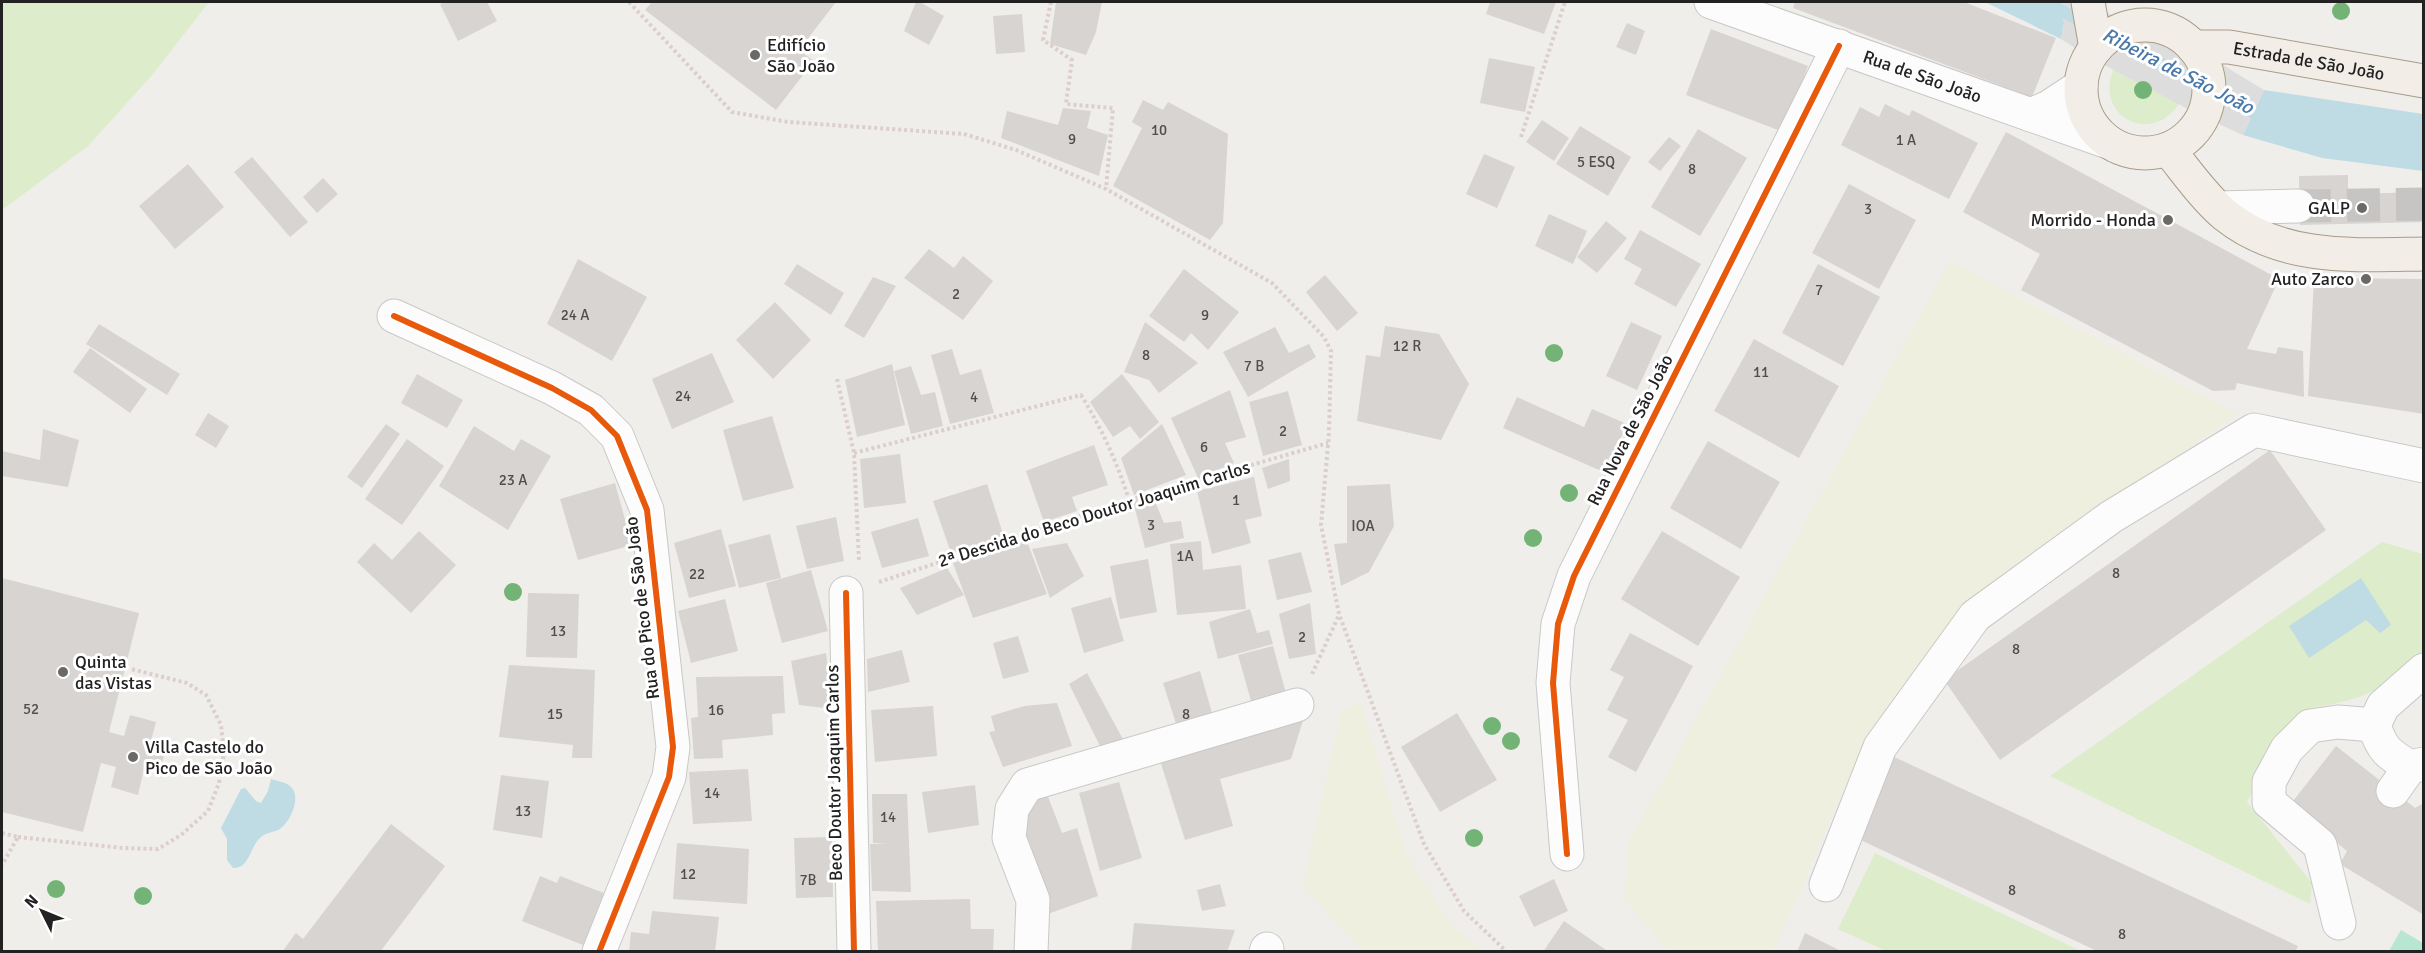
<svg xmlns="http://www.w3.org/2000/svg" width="2425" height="953" font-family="Signika,sans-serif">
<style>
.farmland{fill:#efefdf}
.grass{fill:#ddeccb}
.pitch{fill:#b7e6d2}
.water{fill:#bfdbe3}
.pier{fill:#dedddd}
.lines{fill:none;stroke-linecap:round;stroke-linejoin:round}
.stream{stroke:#bfdbe3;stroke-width:12}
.building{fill:#d7d4d2}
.minor-tunnel{stroke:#c7c5c3;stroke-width:33;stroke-dasharray:33 16;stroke-linecap:butt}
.minor-casing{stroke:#c9c8c7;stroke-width:35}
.major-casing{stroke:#a79c86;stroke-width:35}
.path{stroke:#dccecd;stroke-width:4;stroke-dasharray:3 3;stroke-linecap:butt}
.minor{stroke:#fdfcfc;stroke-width:33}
.major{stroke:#f3ede7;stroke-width:33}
.cycleway-casing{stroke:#fff;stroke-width:10}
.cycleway{stroke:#e8590c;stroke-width:6}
.tree{fill:#73b476}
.poi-dot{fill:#6a6968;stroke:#fff;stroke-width:2}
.labels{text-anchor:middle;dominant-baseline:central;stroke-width:6;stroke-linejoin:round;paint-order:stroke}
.number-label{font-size:15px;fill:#4f4e4e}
.poi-label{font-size:18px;fill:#222;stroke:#fff;text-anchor:start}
.street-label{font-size:18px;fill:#222;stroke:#fff}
.water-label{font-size:20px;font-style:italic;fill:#4a7aab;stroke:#fff}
</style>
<rect width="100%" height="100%" fill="#f0eeeb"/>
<g class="farmland">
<path d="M1950,261L2237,414L1961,608L1864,742L1774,951H1668L1624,899L1629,841Z"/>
<path d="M1361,703L1406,854L1451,924L1482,951H1363L1302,886L1342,708Z"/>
</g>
<g class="grass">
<path d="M2,2H209L153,74L88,146L2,210Z"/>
<path d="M2115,66L2179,104C2149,148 2091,113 2115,66Z"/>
<path d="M2382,542L2423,554V652C2383,691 2365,700 2309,708L2267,763L2247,802L2312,883L2310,904L2050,776Z"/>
<path d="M1875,853L2081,951H1886L1838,929Z"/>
</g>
<path class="pitch" d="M2401,930L2423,943V951H2389Z"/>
<g class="water">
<path d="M1985,2H2061L2064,23L2061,39Z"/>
<path d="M2264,90L2423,114V171L2322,158L2243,135Z"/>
<path d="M2361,578L2391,625L2380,633L2366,620L2309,658L2289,626Z"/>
<path d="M271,779C277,781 287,782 292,788C301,799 290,822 280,829C273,833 265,832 259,839C250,848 249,869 233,868L227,860V839L221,828L241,789L245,788L256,801L261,803L268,791Z"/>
</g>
<path class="pier" d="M2061,2H2087L2132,26L2193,47L2264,90L2243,135L2203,117L2089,57L2061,39L2064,23Z"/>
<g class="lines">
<path class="stream" d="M2045,2L2254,113L2268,115"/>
</g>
<g class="building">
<path d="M445,2H487L497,21L458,41L440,4Z"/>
<path d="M652,2H836L799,50L814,61L776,110L645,10Z"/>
<path d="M916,2H920L944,16L929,45L904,31Z"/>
<path d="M1056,2H1102L1096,32L1086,55L1050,44Z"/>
<path d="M1490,2H1556L1544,34L1486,14Z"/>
<path d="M1795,2H1964L2056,38L2032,97L1793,8Z"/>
<path d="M1022,14L1025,52L996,54L993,16Z"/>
<path d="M1627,23L1645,31L1636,55L1616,47Z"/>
<path d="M1711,29L1808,66L1783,132L1686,95Z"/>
<path d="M1489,58L1535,67L1525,112L1480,103Z"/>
<path d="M1143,100L1163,110L1168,102L1228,134L1223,223L1210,240L1113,186L1142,128L1132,122Z"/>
<path d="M1885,104L1909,116L1912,110L1978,143L1949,199L1841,145L1860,107L1879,117Z"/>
<path d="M1063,108L1091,111L1087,128L1108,135L1099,176L1001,138L1007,111L1058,125Z"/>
<path d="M1542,120L1569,138L1554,161L1526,142Z"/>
<path d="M1580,126L1631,157L1608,196L1556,164Z"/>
<path d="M1698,129L1747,158L1700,236L1651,207Z"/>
<path d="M2006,132L2279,279L2247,349L2276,354L2278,347L2303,351L2304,397L2237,383L2235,390L2213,391L2021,290L2040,254L1963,212Z"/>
<path d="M1669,137L1681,146L1660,171L1648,162Z"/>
<path d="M1484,154L1515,167L1497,208L1466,194Z"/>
<path d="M252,157L308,222L290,237L234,172Z"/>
<path d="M188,164L224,207L175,249L139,206Z"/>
<path d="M2348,175V194L2424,192V222L2300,225L2299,176Z"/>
<path d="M323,178L338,194L317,213L303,197Z"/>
<path d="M1849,184L1916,220L1879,289L1812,253Z"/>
<path d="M1549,214L1587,231L1573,264L1535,246Z"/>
<path d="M1606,221L1627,238L1597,273L1577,257Z"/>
<path d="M1640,230L1701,264L1676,307L1634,284L1642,269L1624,259Z"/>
<path d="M929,249L954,268L963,256L993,281L963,320L904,278Z"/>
<path d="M578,259L647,297L612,361L547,324Z"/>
<path d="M797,264L844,293L831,315L784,284Z"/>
<path d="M1818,264L1880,297L1843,366L1782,333Z"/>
<path d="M1184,269L1239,312L1208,350L1191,333L1184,342L1149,316Z"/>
<path d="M1325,275L1358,313L1337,331L1306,292Z"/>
<path d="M873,277L896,286L864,338L844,326Z"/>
<path d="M2314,278L2424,279V414L2308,396Z"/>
<path d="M775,302L811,340L773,379L736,340Z"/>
<path d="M1145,322L1198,363L1159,393L1149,380L1124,372Z"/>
<path d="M1631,322L1662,336L1637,390L1606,376Z"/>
<path d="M99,324L180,374L167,395L86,344Z"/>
<path d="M1385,326L1439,334L1469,384L1441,440L1357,421L1366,355L1380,357Z"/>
<path d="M1275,327L1289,353L1309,344L1316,357L1248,397L1223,352Z"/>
<path d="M1754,339L1839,386L1799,458L1714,411Z"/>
<path d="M90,348L147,389L130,413L73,372Z"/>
<path d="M952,349L960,375L981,369L994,413L950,424L931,355Z"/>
<path d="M712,353L734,402L672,429L652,379Z"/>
<path d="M892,364L905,425L857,437L845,380Z"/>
<path d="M911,366L921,395L935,392L943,426L911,434L894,371Z"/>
<path d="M417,374L463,400L447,428L401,403Z"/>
<path d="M1122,374L1159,422L1140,439L1130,426L1113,437L1090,402Z"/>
<path d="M1230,390L1246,437L1225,443L1234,463L1198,478L1171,418Z"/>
<path d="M1288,391L1302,445L1263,456L1249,402Z"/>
<path d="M1517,397L1584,427L1592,409L1627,424L1606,473L1503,428Z"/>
<path d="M208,413L229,426L216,448L195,435Z"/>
<path d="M772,416L794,488L743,501L723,430Z"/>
<path d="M386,424L400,434L362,488L347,477Z"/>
<path d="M1162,424L1186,475L1134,495L1121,458Z"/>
<path d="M474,426L514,451L521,439L551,456L508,530L439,486Z"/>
<path d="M43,429L79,440L68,487L2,476V451L40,460Z"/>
<path d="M407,439L444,466L402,525L365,499Z"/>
<path d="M1708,441L1780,482L1741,549L1670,508Z"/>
<path d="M1094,445L1108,485L1072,497L1077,511L1044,522L1026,471Z"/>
<path d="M2270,450L2326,530L2000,760L1944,680Z"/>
<path d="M900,454L906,503L864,508L860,459Z"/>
<path d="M1289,459L1290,481L1268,489L1262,468Z"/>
<path d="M1254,477L1262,516L1245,520L1251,543L1212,554L1197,491Z"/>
<path d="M615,483L632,545L578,560L560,499Z"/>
<path d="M987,484L1004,537L951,553L933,501Z"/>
<path d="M1390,484L1394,526L1369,572L1341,586L1334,544L1347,543V486Z"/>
<path d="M1153,497L1164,523L1181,521L1184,538L1145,548L1133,501Z"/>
<path d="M836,517L844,561L807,569L796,526Z"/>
<path d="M918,518L929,556L882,568L871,532Z"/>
<path d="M721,529L736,586L689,598L674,543Z"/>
<path d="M419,531L456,565L411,613L357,562L374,543L392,560Z"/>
<path d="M1662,531L1740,577L1698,646L1621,599Z"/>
<path d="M770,534L781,578L739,588L728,545Z"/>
<path d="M1026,539L1047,594L973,618L953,563Z"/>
<path d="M1201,541L1203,570L1241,565L1246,609L1177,615L1170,544Z"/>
<path d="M1067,543L1084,576L1050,598L1032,549Z"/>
<path d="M1301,552L1312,592L1277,600L1268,560Z"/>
<path d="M1148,559L1157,612L1120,619L1110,566Z"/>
<path d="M947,568L964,595L917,615L900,588Z"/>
<path d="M811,570L828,631L782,643L766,583Z"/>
<path d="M2,578L139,613L109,732L124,736L130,715L156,722L149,748L165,752L159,773L144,769L138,795L111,787L116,767L101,763L83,832L2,812Z"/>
<path d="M528,593L579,594L577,658L526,657Z"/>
<path d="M1111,597L1124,641L1084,653L1071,608Z"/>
<path d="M725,599L738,651L691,663L678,611Z"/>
<path d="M1310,603L1316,654L1289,659L1279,614Z"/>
<path d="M1250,609L1257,633L1269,630L1273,644L1218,659L1209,622Z"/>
<path d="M1630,633L1693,666L1636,772L1608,757L1628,720L1607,710L1624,677L1610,670Z"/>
<path d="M1018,636L1029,672L1003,679L993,643Z"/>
<path d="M1273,646L1287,697L1253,708L1238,655Z"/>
<path d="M902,650L910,682L868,692L867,659Z"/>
<path d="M826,653L833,709L799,705L791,661Z"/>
<path d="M509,665L595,670L592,758H572L573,745L499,737Z"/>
<path d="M1200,671L1214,720L1178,730L1163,683Z"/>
<path d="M1087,673L1125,743L1102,750L1069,684Z"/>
<path d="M783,676L785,713L772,714L773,735L722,740L723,758L694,759L691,718L698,717L696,677Z"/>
<path d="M1057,703L1072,746L1003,767L989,732L995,731L991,716L1024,706Z"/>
<path d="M933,706L937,756L875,762L871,710Z"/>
<path d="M1457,713L1497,780L1440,812L1401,747Z"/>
<path d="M1305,714L1291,759L1220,779L1233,826L1185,840L1158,754Z"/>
<path d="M2336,746L2415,808L2424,803V915L2340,864L2347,851L2290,805Z"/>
<path d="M1888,754L2298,946L2295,952H2099L1850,835Z"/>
<path d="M748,769L752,821L693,824L689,772Z"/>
<path d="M501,775L549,781L542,838L493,830Z"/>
<path d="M1119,782L1142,858L1100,871L1079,793Z"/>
<path d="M975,785L979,825L928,833L922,792Z"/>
<path d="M1045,789L1062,833L1077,828L1098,896L1045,915L1022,838L1029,794Z"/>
<path d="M872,794H907L911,892L872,891L870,844H887L873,843Z"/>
<path d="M391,824L445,866L380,952H282L296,933L303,939Z"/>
<path d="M832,837L833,897L796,898L794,838Z"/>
<path d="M677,843L749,849L747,904L673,899Z"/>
<path d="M540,876L557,883L560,876L609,895L588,947L522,921Z"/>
<path d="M1554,879L1568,911L1534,927L1519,896Z"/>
<path d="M1220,884L1226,906L1202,911L1197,890Z"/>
<path d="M970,899L971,929H994L993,952H878L876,901Z"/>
<path d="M652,911L719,917L715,952H629L631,932L649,934Z"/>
<path d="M1564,921L1609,952H1543Z"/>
<path d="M1134,923L1235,930L1227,952H1131Z"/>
<path d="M1805,933L1843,952H1797Z"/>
</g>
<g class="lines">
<path class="minor-tunnel" d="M2298,206L2424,204"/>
<g class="minor-casing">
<g id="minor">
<path id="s1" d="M1711,2L2108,142"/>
<path d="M2031,115L2049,107L2081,86"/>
<path d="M2218,208L2298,206"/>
<path d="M394,316L552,388L591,410L617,436L647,510L673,747L669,777L599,952"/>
<path d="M846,593L854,952"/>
<path d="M2424,670L2383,706L2374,725C2382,750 2388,754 2410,767L2424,764"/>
<path d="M2393,791L2410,767"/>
<path d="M1567,854L1553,683L1558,624L1574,576L1839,46"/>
<path d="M1826,885L1880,747L1975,616L2111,517L2254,430L2424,466"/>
<path d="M2339,923L2320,845L2269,802V782L2287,749L2310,726L2338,722L2374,725"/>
<path d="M1031,952L1033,900L1009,838L1012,809L1027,785L1297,705"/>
<path d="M1266,952L1267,949"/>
</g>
</g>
<g class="major-casing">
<g id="major">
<path d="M2088,2L2096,48"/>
<circle cx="2145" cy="89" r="64"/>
<path id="s2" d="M2193,47H2229L2424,81"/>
<path d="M2168,149C2186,171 2203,196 2225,215C2282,261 2355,255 2424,254"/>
</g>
</g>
<g class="path">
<path d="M629,2L732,112L788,122L964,134L1016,150L1106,189L1272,283L1324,337L1331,351L1329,434L1321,525L1339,614L1424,844L1464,911L1507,952"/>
<path d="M1051,2L1043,40L1072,60L1066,104L1113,108L1106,189"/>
<path d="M1521,137L1565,2"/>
<path d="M837,379L854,453L859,561"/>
<path d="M854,453L1081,395C1102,429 1117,462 1129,500"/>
<path d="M879,582L1129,500L1328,443"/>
<path d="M1312,674L1339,615"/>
<path d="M2,833L18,837L2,865"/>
<path d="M18,837L123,848L158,849L181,835L208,811L219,783L224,753L221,725L206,695L187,683L131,669"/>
</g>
<use href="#minor" class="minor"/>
<use href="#major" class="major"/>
<g class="cycleway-casing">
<g id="cycleway">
<path d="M394,316L552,388L591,410L617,436L647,510L673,747L669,777L599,952"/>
<path d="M846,593L854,952"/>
<path d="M1567,854L1553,683L1558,624L1574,576L1839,46"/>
</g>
</g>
<use href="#cycleway" class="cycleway"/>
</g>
<g class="tree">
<circle cx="2341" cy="11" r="9"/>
<circle cx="2143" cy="90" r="9"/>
<circle cx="1554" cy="353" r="9"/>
<circle cx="1569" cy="493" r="9"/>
<circle cx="1533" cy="538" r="9"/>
<circle cx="513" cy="592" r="9"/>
<circle cx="1492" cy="726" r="9"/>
<circle cx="1511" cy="741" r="9"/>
<circle cx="1474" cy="838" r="9"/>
<circle cx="56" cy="889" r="9"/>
<circle cx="143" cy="896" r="9"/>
</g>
<g class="poi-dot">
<circle cx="755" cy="55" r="6"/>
<circle cx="2362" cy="208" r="6"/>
<circle cx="2168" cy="220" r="6"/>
<circle cx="2366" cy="279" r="6"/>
<circle cx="63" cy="672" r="6"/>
<circle cx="133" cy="757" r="6"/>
</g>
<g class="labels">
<g class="number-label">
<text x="1159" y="130">10</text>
<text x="1072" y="139">9</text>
<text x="1906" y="140">1 A</text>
<text x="1596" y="162">5 ESQ</text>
<text x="1692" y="169">8</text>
<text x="1868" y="209">3</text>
<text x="1819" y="290">7</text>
<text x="956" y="294">2</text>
<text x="575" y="315">24 A</text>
<text x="1205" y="315">9</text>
<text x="1407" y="346">12 R</text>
<text x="1146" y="355">8</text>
<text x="1254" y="366">7 B</text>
<text x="1761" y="372">11</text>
<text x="683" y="396">24</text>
<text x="974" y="397">4</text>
<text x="1283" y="431">2</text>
<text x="1204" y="447">6</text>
<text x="513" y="480">23 A</text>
<text x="1236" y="500">1</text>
<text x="1151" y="525">3</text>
<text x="1363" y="526">IOA</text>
<text x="1185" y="556">1A</text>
<text x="2116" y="573">8</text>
<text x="697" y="574">22</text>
<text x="558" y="631">13</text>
<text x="1302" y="637">2</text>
<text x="2016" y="649">8</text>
<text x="31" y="709">52</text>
<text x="716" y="710">16</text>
<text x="555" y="714">15</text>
<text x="1186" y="714">8</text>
<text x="712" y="793">14</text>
<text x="523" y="811">13</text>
<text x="888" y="817">14</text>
<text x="688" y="874">12</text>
<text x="808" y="880">7B</text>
<text x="2012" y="890">8</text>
<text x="2122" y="934">8</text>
</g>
<g class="poi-label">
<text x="767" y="45">Edifício<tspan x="767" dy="21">São João</tspan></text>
<text x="2350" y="208" text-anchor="end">GALP</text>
<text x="2156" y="220" text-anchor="end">Morrido - Honda</text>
<text x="2354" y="279" text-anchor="end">Auto Zarco</text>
<text x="75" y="662">Quinta<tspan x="75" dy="21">das Vistas</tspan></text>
<text x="145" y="747">Villa Castelo do<tspan x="145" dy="21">Pico de São João</tspan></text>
</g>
<g class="street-label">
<text stroke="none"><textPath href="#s2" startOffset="117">Estrada de São João</textPath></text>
<text stroke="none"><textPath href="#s1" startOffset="224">Rua de São João</textPath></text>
<text transform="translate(1630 430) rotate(-63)">Rua Nova de São João</text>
<text transform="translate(1094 514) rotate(-17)">2ª Descida do Beco Doutor Joaquim Carlos</text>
<text transform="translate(642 608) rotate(-97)">Rua do Pico de São João</text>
<text transform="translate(834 773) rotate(-91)">Beco Doutor Joaquim Carlos</text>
</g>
<g class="water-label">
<text transform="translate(2178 71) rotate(27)">Ribeira de São João</text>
</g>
</g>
<rect width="2425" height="953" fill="none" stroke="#222222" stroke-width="6"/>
<g transform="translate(42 911) rotate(313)" stroke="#ffffff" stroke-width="4.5" paint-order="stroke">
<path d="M0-4.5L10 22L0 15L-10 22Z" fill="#222222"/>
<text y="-9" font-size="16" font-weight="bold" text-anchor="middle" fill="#222222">N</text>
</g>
</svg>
